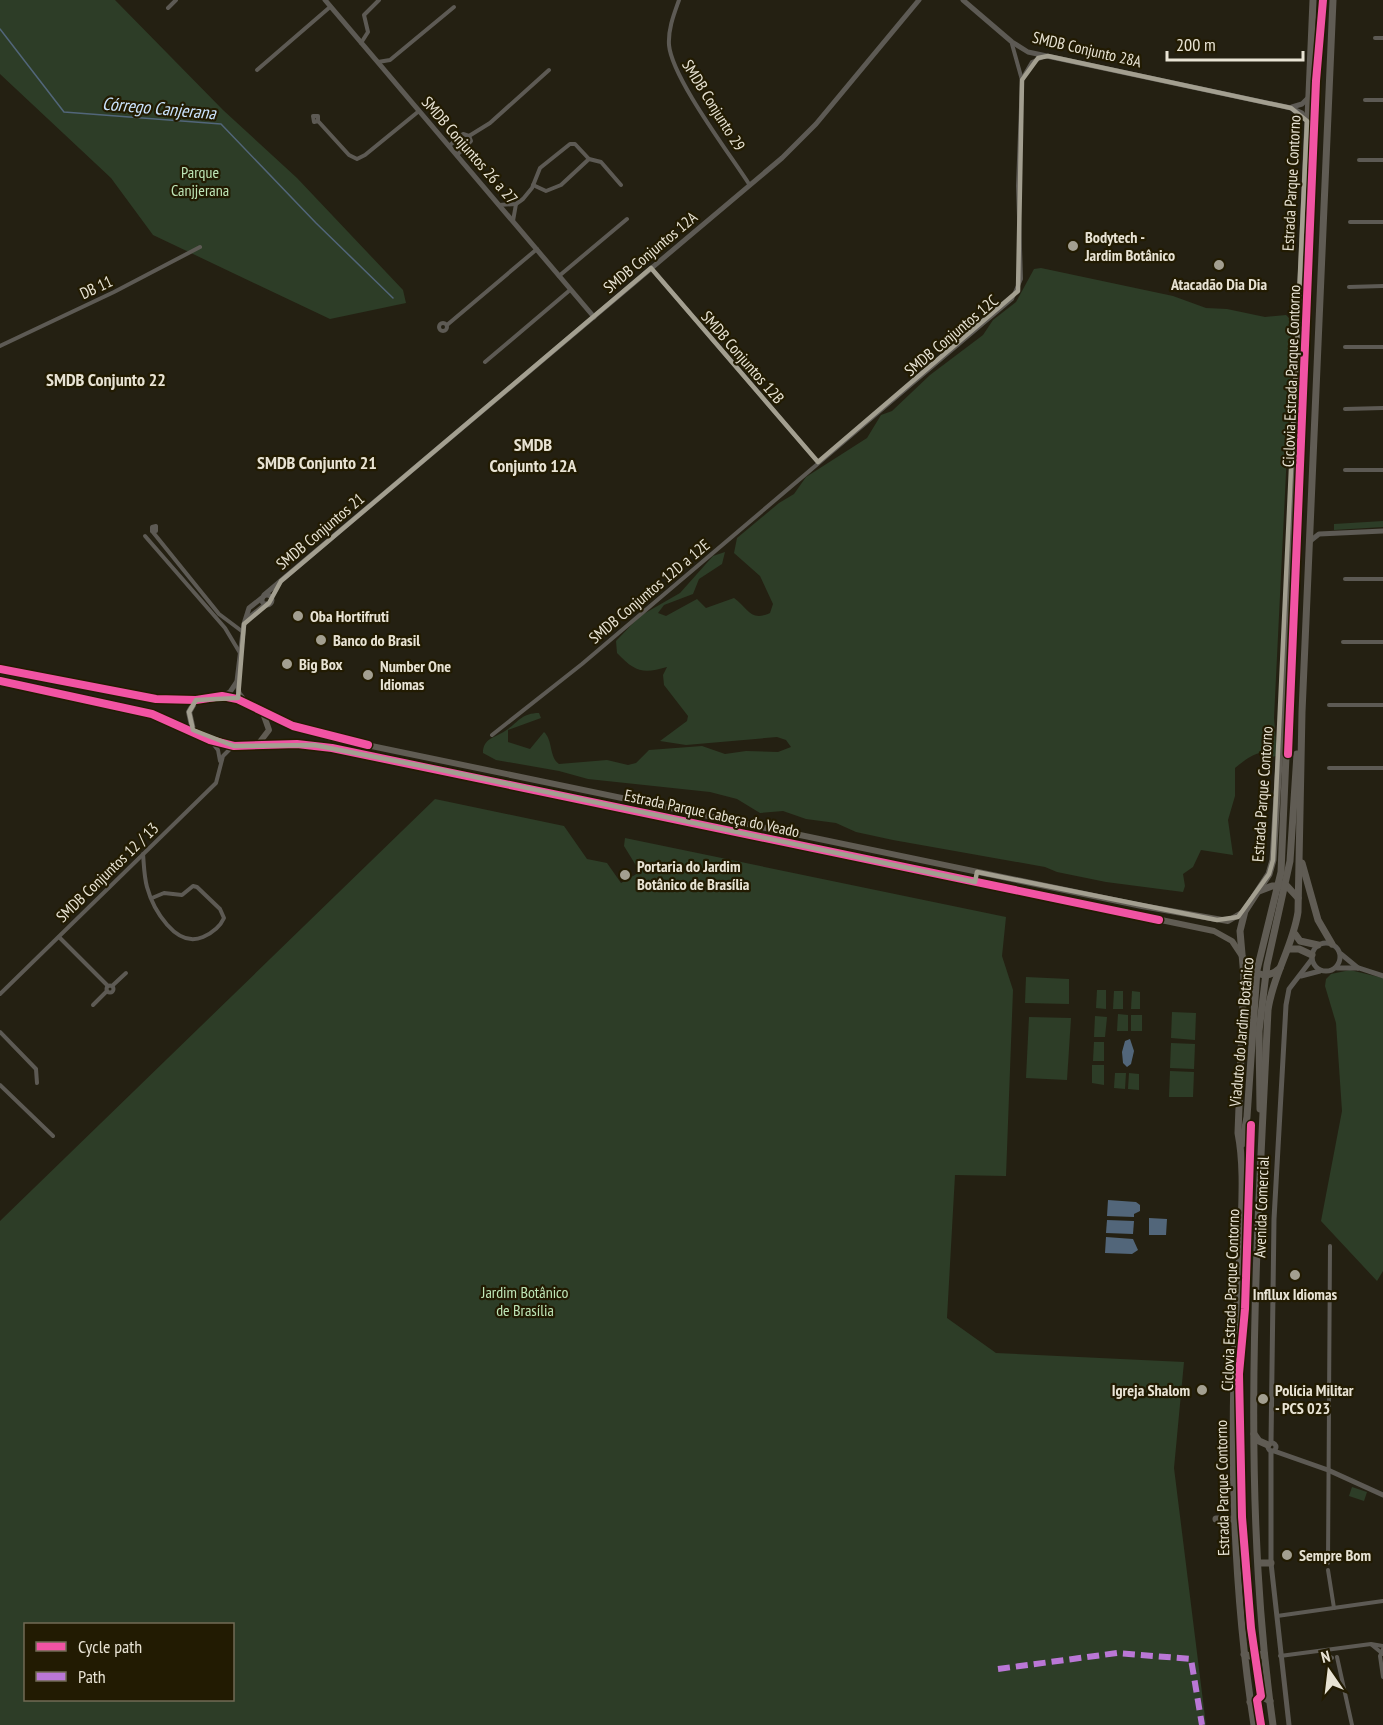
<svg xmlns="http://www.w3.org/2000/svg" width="1383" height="1725" font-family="'PT Sans Narrow',sans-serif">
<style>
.green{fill:#2d3d27;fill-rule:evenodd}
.water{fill:#52667a}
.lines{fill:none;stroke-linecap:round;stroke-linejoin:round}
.stream{stroke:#52667a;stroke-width:1.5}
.minor{stroke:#5d5a54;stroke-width:4}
.tertiary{stroke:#5d5a54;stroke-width:5}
.secondary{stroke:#605c53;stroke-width:6}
.trunk{stroke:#605c54;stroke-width:7}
.quiet{stroke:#ba77d6;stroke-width:6;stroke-dasharray:12 6;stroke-linecap:butt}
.cycleway-casing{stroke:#221b02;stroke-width:11}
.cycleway{stroke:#f153a3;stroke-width:8}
.marked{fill:none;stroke:#a39f90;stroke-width:4.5;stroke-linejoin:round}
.poi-dot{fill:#a39f90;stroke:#221b02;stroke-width:2}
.labels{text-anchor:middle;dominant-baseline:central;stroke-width:4.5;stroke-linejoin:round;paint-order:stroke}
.street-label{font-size:16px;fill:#e8e3d4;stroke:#221b02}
.park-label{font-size:16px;fill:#bee5b6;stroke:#221b02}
.poi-label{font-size:16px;font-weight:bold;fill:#e8e3d4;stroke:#221b02;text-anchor:start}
.water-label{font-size:18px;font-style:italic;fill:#cbe4fe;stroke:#221b02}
.neighbourhood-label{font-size:18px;font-weight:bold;fill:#e8e3d4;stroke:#221b02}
</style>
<rect width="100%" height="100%" fill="#242012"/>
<g class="green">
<path d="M0,0H115L223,110L297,178L403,290L406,303L330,319L153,235L111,178L0,74Z"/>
<path d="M1041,268L1173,296L1206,308L1227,309L1265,317L1286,315L1290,319L1292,350L1274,718L1277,756L1271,757L1263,752C1251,755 1245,760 1235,768V796L1228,820L1233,855L1201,850L1193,867L1183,874L1185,886L1183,892L1106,882L1057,872L1045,867L893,840L856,832L836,823L806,819L783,811L760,813L737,799L710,792L588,779L559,771L496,760L483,753C483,738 495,738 505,731C518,723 521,713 539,713L541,718L508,730V742L530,749L544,732C553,740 549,757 559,764L607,760L628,765L636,763L649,750L702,746L725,754L746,751L778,752L791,747L786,740L777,737L686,745L660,741L687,721L688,716L664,685L663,675L667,667C643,674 635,672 617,653L616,641L640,616L680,593L713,556L725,552L722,564L699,579L693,594L664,605L658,613L666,616L697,599L706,608L734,598C748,608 750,622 770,613L773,604L760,576L734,553L737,538L779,503L794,494L806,477L867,438L881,415L892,411L930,375L983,335L993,320L1016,302L1034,269Z"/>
<path d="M1383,521V527L1334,530V524Z"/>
<path d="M435,799L564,826L587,859L607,863L621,883L640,872L624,846L625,838L1006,917L1002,956L1013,990L1006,1176L955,1175L947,1318L996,1353L1184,1362L1174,1468L1206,1725H0V1221ZM232,1624V1700H26V1624Z"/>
<path d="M1350,970L1383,978V1271L1377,1281L1321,1221L1342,1111L1336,1023L1325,986L1326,979L1331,974Z"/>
<path d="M1026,977L1069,979V1004L1025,1003Z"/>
<path d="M1097,990H1106V1009L1096,1008Z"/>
<path d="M1114,991H1123V1009H1113Z"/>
<path d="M1132,991L1140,992V1009H1131Z"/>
<path d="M1172,1012L1196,1013L1195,1040L1171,1038Z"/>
<path d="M1118,1014L1128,1015V1031H1117Z"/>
<rect x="1131" y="1015" width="11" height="16"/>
<path d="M1095,1016L1107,1017L1105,1037H1094Z"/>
<path d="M1029,1017L1071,1018L1067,1080L1026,1078Z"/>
<path d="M1094,1042H1104V1061H1093Z"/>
<path d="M1171,1043L1195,1044L1194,1069L1170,1068Z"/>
<path d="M1092,1065H1104V1085L1092,1083Z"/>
<path d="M1170,1071L1194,1072L1193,1097H1169Z"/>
<path d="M1115,1073H1126L1125,1089L1114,1088Z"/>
<path d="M1129,1073L1139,1074V1090L1128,1089Z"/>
<path d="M1352,1487L1367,1492L1364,1501L1349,1496Z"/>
</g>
<g class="water">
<path d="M1130,1039L1134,1051L1131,1064L1127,1067L1123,1063L1122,1052L1125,1041Z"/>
<path d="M1108,1200L1136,1202L1140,1205V1211L1134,1214V1217L1107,1216Z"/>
<path d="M1149,1218L1167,1219L1166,1235H1149Z"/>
<path d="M1107,1220L1134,1221L1133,1234L1106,1233Z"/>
<path d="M1106,1237L1133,1239L1138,1250L1132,1254L1105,1253Z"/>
</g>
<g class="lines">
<path class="stream" d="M0,29L64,112L221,124L316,223L393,298"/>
<g class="minor">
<path d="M679,0C674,14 668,29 669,45C672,78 729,153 749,184"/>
<path d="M168,8L176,0"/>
<path d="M1375,38H1383"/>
<path d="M361,43L368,32L364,15L379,0"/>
<path d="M378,62L390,60L454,7"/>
<path d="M257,70L330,7"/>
<path d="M1022,79L1032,62L1043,57"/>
<path d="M1365,100H1383"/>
<path d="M318,121V116H313L314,122L318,121L349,155L357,159L365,155L419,111"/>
<path d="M469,136L490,123L549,70"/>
<path d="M449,146L463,134L469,136L471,141L457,155"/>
<path d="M1359,160H1383"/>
<path d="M533,185L546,191L561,185L589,159"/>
<path d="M499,205L516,204L523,199L532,188L540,168L570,144H575L589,159L601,162L621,185"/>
<path d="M513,221L516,204"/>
<path d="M1350,222H1383"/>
<path d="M651,268L818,462"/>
<path d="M559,276L627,219"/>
<path d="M1349,287L1383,286"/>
<circle cx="443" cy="327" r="4"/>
<path d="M447,325L537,249"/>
<path d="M0,346L114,292L200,247"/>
<path d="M1345,347H1383"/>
<path d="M485,362L570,290"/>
<path d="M1345,409L1383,408"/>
<path d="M1345,470H1383"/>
<path d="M156,526V531H152V527Z"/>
<path d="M152,531L219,614L243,632"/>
<path d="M145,536L225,628L240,653"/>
<path d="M1345,579H1383"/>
<path d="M1343,642H1383"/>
<path d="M1329,705H1383"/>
<path d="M492,735L582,664L1012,299L1021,279L1018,186L1022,80L1012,44"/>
<path d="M211,741L218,750L220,761"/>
<path d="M1329,768H1383"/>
<path d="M143,854C144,865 144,876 147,887C153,909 176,949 203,937C212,933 220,927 224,918L220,909L197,887L193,886L182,895L164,893L152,898"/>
<path d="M59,937L108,986"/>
<circle cx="110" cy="989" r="3.5"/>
<path d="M112,986L126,973"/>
<path d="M0,994L216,783L223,756L233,746"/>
<path d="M93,1005L107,991"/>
<path d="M0,1032L36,1069L37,1083"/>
<path d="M0,1085L53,1136"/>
<path d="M1328,1563L1330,1246"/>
<path d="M1328,1570L1334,1608"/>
<path d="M1277,1616L1383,1601"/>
<path d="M1372,1645L1383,1654"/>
<path d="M1383,1649L1380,1656L1383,1677"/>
<path d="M1323,1652L1332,1658"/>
<path d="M1280,1656L1371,1644L1383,1646"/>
<path d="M1337,1657L1352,1725"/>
</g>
<g class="tertiary">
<path d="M325,0L594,317"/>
<path d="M963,0L1012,42L1028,52L1291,108L1302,113L1307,121"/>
<path d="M1292,107L1302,104L1309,97"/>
<path d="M1309,542L1319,534L1383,531"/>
<path d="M264,595L782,158L816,124L919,0"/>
<circle cx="267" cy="600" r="5"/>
<path d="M246,620L266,604"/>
<path d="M222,696L230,692L236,683"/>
<path d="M246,702L239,693L237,681L244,624L249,608L263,597"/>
<circle cx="1326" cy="957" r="14"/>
<path d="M1341,954L1358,968"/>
<path d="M1337,968H1359L1383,976"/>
<path d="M1301,976L1320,971"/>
<circle cx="1272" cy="1447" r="4"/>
<path d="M1271,1443L1274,1219L1286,1005L1289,989L1312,959"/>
<path d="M1271,1451V1563L1289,1725"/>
<path d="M1274,1451L1328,1470L1383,1495"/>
</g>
<g class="secondary">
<path d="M0,669L156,699L196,700L222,696L237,699L293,726L328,737L1142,906L1228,921L1245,911"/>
<path d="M0,681L152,714L210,740L234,746L297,744L332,748L1214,931L1232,941L1242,956"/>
<path d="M193,730L189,712L196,700"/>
<path d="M259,743L269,730L263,713"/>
</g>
<g class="trunk">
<path d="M1302,863L1318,920L1332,944"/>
<path d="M1259,891L1272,886H1287L1298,898"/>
<path d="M1295,934L1300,941L1318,945"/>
<path d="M1290,949H1299L1312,955"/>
<path d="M1244,959C1252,974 1266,981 1280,968"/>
<path d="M1260,1109L1259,1031L1267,965L1290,861L1297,754"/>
<path d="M1242,1144L1247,1117L1257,970L1281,872L1286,756L1284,727"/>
<path d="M1254,1434L1259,1441L1268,1445"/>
<path d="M1216,1519H1235"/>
<path d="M1259,1563H1271"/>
<path d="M1244,1654L1256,1658L1264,1653"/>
<path d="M1250,1702L1261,1696L1270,1701"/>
<path d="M1254,1725C1236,1610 1231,1491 1234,1375C1235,1326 1239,1278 1241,1229C1242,1198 1244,1164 1238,1133L1244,977L1240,931L1245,911L1269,874L1273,860L1284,683L1313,0"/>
<path d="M1273,1725C1240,1494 1257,1243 1268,1010C1273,975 1293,946 1298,912L1302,712L1333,0"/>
</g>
<path class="quiet" d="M998,1669L1117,1653L1191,1659L1202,1725"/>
<g class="cycleway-casing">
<g id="cycleway">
<path d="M0,669L156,699L196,700L222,696L237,699L293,726L368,745"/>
<path d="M0,681L152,714L210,740L234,746L297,744L332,748L1159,920"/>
<path d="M1288,754L1316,81L1323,0"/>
<path d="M1251,1125L1245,1309L1239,1374L1242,1517L1251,1628L1261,1696L1257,1700L1261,1725"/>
</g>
</g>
<use href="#cycleway" class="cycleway"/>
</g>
<path class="marked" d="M1048,56L1291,108L1307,121L1273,860L1269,874L1238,917L1217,920L977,872L975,882L432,768L314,745L234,746L193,730L189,712L196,700L238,698L244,624L269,603L281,581L651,268L818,462L1018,291L1022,80L1038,58Z"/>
<g class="poi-dot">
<circle cx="1073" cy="246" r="6"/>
<circle cx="1219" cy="265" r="6"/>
<circle cx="298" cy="616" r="6"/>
<circle cx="321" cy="640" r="6"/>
<circle cx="287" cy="664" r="6"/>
<circle cx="368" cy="675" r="6"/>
<circle cx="625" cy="875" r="6"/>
<circle cx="1295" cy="1275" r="6"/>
<circle cx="1202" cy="1390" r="6"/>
<circle cx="1263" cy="1399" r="6"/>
<circle cx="1287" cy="1555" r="6"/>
</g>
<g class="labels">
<g class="street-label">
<text transform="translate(1087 49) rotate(13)">SMDB Conjunto 28A</text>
<text transform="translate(714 105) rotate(58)">SMDB Conjunto 29</text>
<text transform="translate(470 150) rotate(49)">SMDB Conjuntos 26 a 27</text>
<text transform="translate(1291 183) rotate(-87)">Estrada Parque Contorno</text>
<text transform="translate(650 252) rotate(-40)">SMDB Conjuntos 12A</text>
<text transform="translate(96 287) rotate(-25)">DB 11</text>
<text transform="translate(951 335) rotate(-40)">SMDB Conjuntos 12C</text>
<text transform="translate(743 357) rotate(49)">SMDB Conjuntos 12B</text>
<text transform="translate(1291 376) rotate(-88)">Ciclovia Estrada Parque Contorno</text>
<text transform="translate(320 531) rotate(-40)">SMDB Conjuntos 21</text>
<text transform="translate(649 591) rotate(-40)">SMDB Conjuntos 12D a 12E</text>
<text transform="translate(1262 794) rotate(-86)">Estrada Parque Contorno</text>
<text transform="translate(712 813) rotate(12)">Estrada Parque Cabeça do Veado</text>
<text transform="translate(107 872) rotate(-44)">SMDB Conjuntos 12 / 13</text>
<text transform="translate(1241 1032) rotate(-85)">Viaduto do Jardim Botânico</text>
<text transform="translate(1261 1207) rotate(-88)">Avenida Comercial</text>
<text transform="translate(1230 1300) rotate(-88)">Ciclovia Estrada Parque Contorno</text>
<text transform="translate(1222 1488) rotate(-91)">Estrada Parque Contorno</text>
</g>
<g class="park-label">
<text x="200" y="172">Parque<tspan x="200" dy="18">Canjjerana</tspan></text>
<text x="525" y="1292">Jardim Botânico<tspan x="525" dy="18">de Brasília</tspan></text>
</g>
<g class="poi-label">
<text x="1085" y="237">Bodytech -<tspan x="1085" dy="18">Jardim Botânico</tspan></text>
<text x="1219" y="284" text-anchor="middle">Atacadão Dia Dia</text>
<text x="310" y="616">Oba Hortifruti</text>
<text x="333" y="640">Banco do Brasil</text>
<text x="299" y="664">Big Box</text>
<text x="380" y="666">Number One<tspan x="380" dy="18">Idiomas</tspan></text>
<text x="637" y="866">Portaria do Jardim<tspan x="637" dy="18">Botânico de Brasília</tspan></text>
<text x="1295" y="1294" text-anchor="middle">Infllux Idiomas</text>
<text x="1190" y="1390" text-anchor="end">Igreja Shalom</text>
<text x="1275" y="1390">Polícia Militar<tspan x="1275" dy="18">- PCS 023</tspan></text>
<text x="1299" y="1555">Sempre Bom</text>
</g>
<g class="water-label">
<text transform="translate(159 108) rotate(5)">Córrego Canjerana</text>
</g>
<g class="neighbourhood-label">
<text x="106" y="379">SMDB Conjunto 22</text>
<text x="533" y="444">SMDB<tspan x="533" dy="21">Conjunto 12A</tspan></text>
<text x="317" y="462">SMDB Conjunto 21</text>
</g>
</g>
<rect x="24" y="1623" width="210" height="78" fill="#221b02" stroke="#716b56" stroke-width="1.5"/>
<rect x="36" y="1642" width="30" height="9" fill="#f153a3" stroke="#716b56" stroke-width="1.5"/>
<text x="78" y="1653" font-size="18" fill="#e8e3d4">Cycle path</text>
<rect x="36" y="1672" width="30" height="9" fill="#ba77d6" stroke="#716b56" stroke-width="1.5"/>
<text x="78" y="1683" font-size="18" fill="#e8e3d4">Path</text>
<g transform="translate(1329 1671) rotate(346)" stroke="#221b02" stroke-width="4.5" paint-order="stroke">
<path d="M0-4.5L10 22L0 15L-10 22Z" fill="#e8e3d4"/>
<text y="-9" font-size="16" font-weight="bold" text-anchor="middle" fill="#e8e3d4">N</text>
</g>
<path d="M1167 51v9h136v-9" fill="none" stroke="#e8e3d4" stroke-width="3"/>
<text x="1176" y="51" font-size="18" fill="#e8e3d4" stroke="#221b02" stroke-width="4.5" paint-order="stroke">200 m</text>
</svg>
